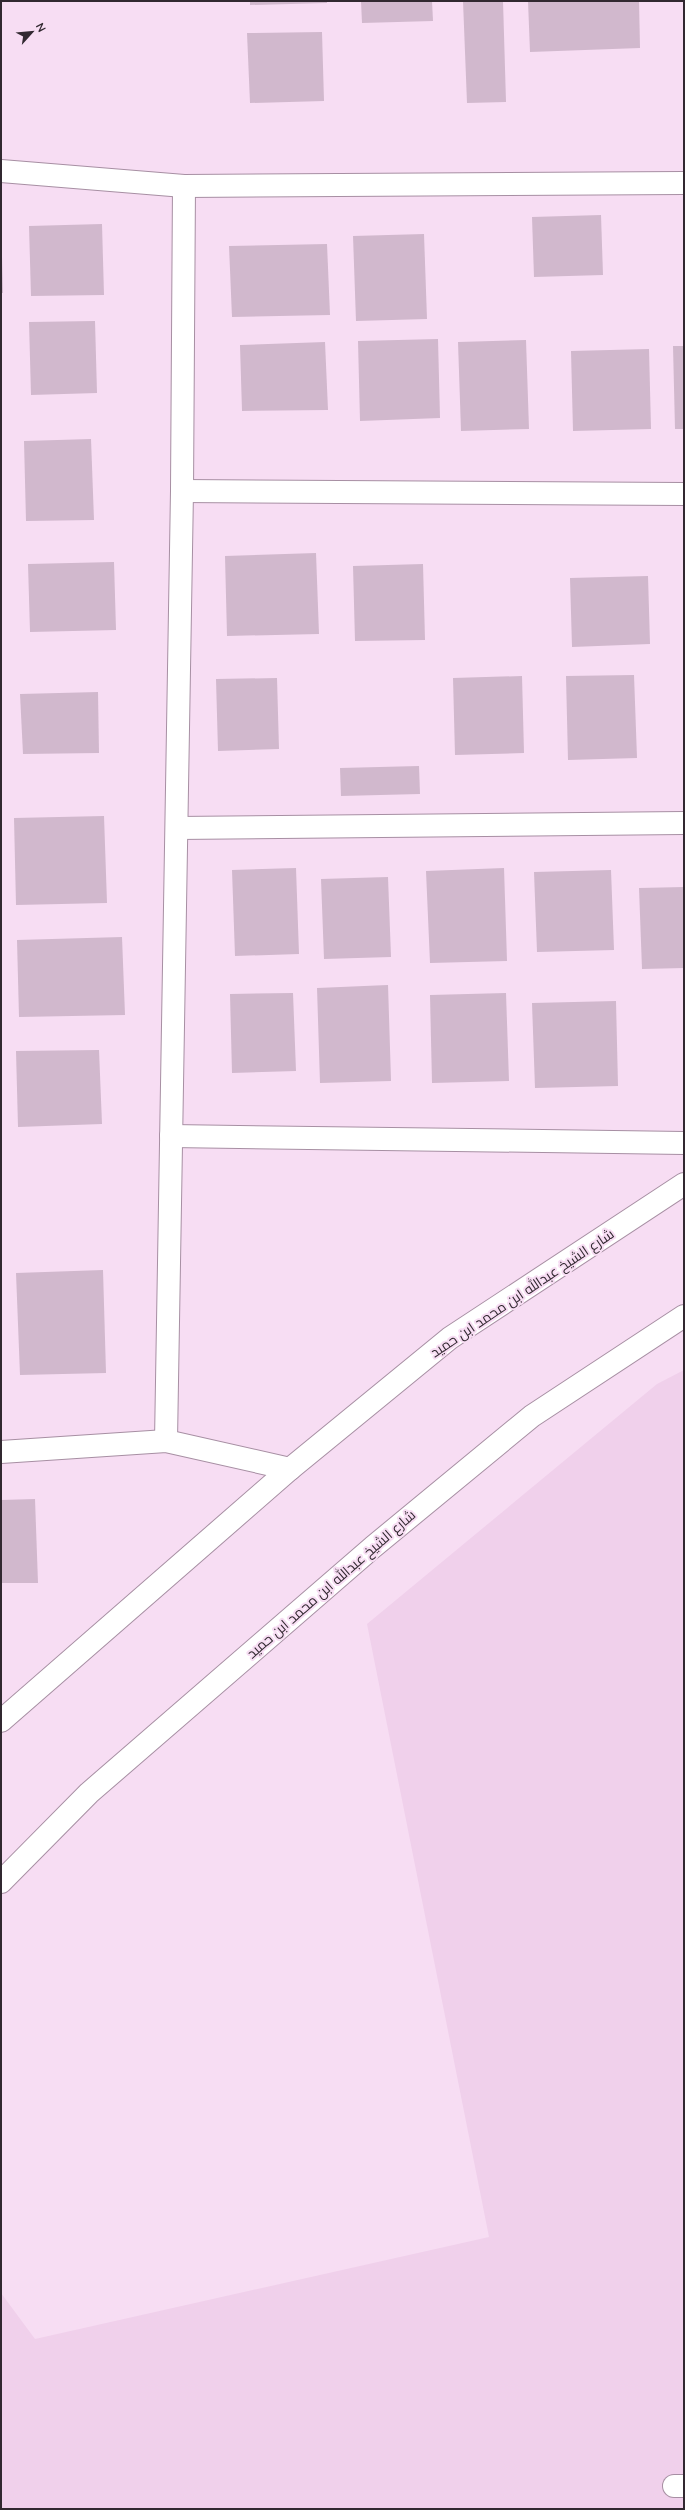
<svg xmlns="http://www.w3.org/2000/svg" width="685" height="2510" font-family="Mulish,Cairo,sans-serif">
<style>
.built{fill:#f0d0eb}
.building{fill:#d1b8cd}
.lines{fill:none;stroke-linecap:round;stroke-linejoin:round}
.lane-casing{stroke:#a78fa3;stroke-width:24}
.street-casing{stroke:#a78fa3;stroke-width:24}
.secondary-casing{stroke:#a78fa3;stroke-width:24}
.lane{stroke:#fff;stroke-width:22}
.street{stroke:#fff;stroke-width:22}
.secondary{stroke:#fff;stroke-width:22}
.labels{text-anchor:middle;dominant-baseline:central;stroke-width:4;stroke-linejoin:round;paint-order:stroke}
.street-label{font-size:14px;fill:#312830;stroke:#f7ddf3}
</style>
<rect width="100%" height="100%" fill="#f7ddf3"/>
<path class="built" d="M684,1370V2509H1V2293L35,2339L489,2237L367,1624L657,1384Z"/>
<g class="building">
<path d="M250,1H327V3L250,5Z"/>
<path d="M361,1H432L433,21L362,23Z"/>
<path d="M463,1H503L506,102L467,103Z"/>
<path d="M528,1H639L640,48L530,52Z"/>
<path d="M322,32L324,101L250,103L247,33Z"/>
<path d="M601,215L603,275L534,277L532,217Z"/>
<path d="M102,224L104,295L31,296L29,226Z"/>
<path d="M424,234L427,319L356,321L353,236Z"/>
<path d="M327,244L330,315L232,317L229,246Z"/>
<path d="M1,256H2L3,293H1Z"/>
<path d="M95,321L97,393L31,395L29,322Z"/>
<path d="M438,339L440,418L360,421L358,341Z"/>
<path d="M526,340L529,429L461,431L458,342Z"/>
<path d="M325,342L328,410L242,411L240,345Z"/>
<path d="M673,346H684V429H675Z"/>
<path d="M649,349L651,429L573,431L571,351Z"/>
<path d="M91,439L94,520L26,521L24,441Z"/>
<path d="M316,553L319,634L227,636L225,556Z"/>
<path d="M114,562L116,630L30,632L28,564Z"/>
<path d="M423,564L425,640L355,641L353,566Z"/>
<path d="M648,576L650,644L572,647L570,578Z"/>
<path d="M634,675L637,758L568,760L566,676Z"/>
<path d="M522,676L524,753L455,755L453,678Z"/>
<path d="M277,678L279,749L218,751L216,679Z"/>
<path d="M98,692L99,753L23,754L20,694Z"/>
<path d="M419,766L420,794L341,796L340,768Z"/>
<path d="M104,816L107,903L16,905L14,818Z"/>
<path d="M296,868L299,954L235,956L232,870Z"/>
<path d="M504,868L507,961L430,963L426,871Z"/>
<path d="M611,870L614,950L537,952L534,872Z"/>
<path d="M388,877L391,957L324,959L321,879Z"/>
<path d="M684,887V968L642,969L639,888Z"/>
<path d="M122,937L125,1015L19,1017L17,940Z"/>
<path d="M388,985L391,1081L320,1083L317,988Z"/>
<path d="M293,993L296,1071L232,1073L230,994Z"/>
<path d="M506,993L509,1081L432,1083L430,995Z"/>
<path d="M616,1001L618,1086L535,1088L532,1003Z"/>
<path d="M99,1050L102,1124L18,1127L16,1051Z"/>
<path d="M103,1270L106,1373L20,1375L16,1273Z"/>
<path d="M35,1499L38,1583H1V1500Z"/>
</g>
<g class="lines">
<g class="lane-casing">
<path id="lane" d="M674,2486H684"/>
</g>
<g class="street-casing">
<g id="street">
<path d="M1,171L184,186L684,183"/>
<path d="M182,491L684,494"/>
<path d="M177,828L684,823"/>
<path d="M171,1136L684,1143"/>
<path d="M166,1441L182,491L184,186"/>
<path d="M1,1452L166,1441L290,1469"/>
</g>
</g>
<g class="secondary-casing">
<g id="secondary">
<path d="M1,1721L290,1469L450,1338L684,1184"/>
<path d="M1,1882L89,1793L373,1547L532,1416L684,1316"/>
</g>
</g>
<use href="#lane" class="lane"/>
<use href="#street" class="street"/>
<use href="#secondary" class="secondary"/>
</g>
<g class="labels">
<g class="street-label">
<text transform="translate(522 1293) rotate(-34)">شارع الشيخ عبدالله ابن محمد ابن حميد</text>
<text transform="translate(331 1584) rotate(-41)">شارع الشيخ عبدالله ابن محمد ابن حميد</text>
</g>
</g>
<rect width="685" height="2510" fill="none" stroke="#312830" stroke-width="4"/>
<g transform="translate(32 32) rotate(63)" stroke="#f7ddf3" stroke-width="3" paint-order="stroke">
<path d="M0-3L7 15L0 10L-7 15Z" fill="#312830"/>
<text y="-6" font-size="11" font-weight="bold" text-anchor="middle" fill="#312830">N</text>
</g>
</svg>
